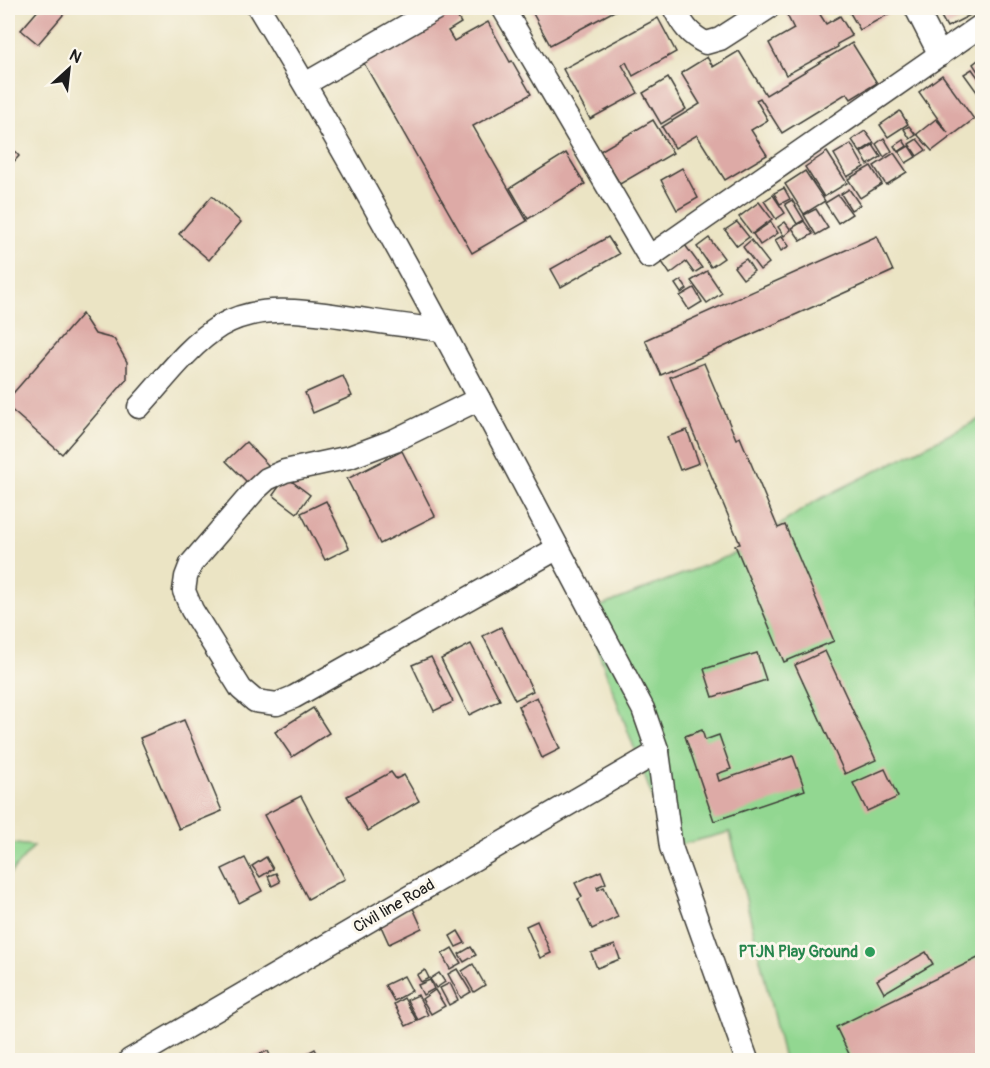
<svg xmlns="http://www.w3.org/2000/svg" width="990" height="1068" font-family="Pangolin,sans-serif">
<style>
.green{fill:#92d791;stroke:#577a56;stroke-width:1.5}
.building{fill:#ddaaa6}
.lines{fill:none;stroke-linecap:round;stroke-linejoin:round}
.minor-casing{stroke:#3b3a35;stroke-width:25}
.minor{stroke:#fff;stroke-width:22}
.leisure-dot{fill:#2e9e5b;stroke:#fbf7ec;stroke-width:2}
.labels{text-anchor:middle;dominant-baseline:central;stroke-width:6;stroke-linejoin:round;paint-order:stroke}
.street-label{font-size:16px;fill:#1c1c1c;stroke:#fbf7ec}
.leisure-label{font-size:16px;font-weight:bold;fill:#27864d;stroke:#fbf7ec;text-anchor:end}
</style>
<rect width="100%" height="100%" fill="#fbf7ec"/>
<filter id="ink" filterUnits="userSpaceOnUse"><feTurbulence type="fractalNoise" baseFrequency=".0167" numOctaves="2"/><feDisplacementMap in="SourceGraphic" scale="12" xChannelSelector="R" yChannelSelector="G"/><feConvolveMatrix kernelMatrix="1 2 1 2 8 2 1 2 1" color-interpolation-filters="sRGB"/></filter>
<filter id="wash" filterUnits="userSpaceOnUse"><feTurbulence type="fractalNoise" baseFrequency=".008" numOctaves="4" result="noise"/><feDisplacementMap in="SourceGraphic" scale="24" xChannelSelector="R" yChannelSelector="G"/><feGaussianBlur stdDeviation="1.35" result="paint"/><feColorMatrix in="noise" values="0 0 0 0 0 0 0 0 0 0 0 0 0 0 0 0 0 1.4 0 .05"/><feComposite in="paint" operator="in"/></filter>
<g filter="url(#wash)">
<rect width="100%" height="100%" fill="#ebe4c4"/>
<g class="green">
<path d="M982,418V1060H784L730,832L671,847L584,613L741,551L814,502Z"/>
<path d="M8,843L34,846L8,876Z"/>
</g>
<g id="blocks">
<g class="building">
<path d="M40,8H69L38,44L21,30Z"/>
<path d="M452,8L461,23L448,31L454,41L488,22L510,62L512,61L531,94L473,126L527,221L472,253L361,58Z"/>
<path d="M530,8H620L550,45Z"/>
<path d="M797,8H816L826,24L840,16L852,36L837,44L838,47L786,75L769,43L794,29L786,13Z"/>
<path d="M847,8H895L896,10L860,30Z"/>
<path d="M936,8H982V9L947,27Z"/>
<path d="M658,18L676,52L633,76L626,62L622,65L638,93L590,119L563,69Z"/>
<path d="M852,43L877,83L851,99L847,93L782,133L760,98L756,100L768,120L751,130L767,155L725,180L697,135L675,148L662,127L700,104L681,73L707,57L713,67L739,51L766,95Z"/>
<path d="M982,57V78L973,64Z"/>
<path d="M972,69L982,83V99L964,74Z"/>
<path d="M942,75L974,119L932,151L917,134L936,119L948,133L919,92Z"/>
<path d="M668,78L686,109L661,124L643,93Z"/>
<path d="M900,111L908,124L888,137L880,125Z"/>
<path d="M653,120L673,153L620,184L600,151Z"/>
<path d="M909,126L916,135L910,139L904,129Z"/>
<path d="M865,131L874,143L860,152L852,140Z"/>
<path d="M884,138L892,151L884,157L876,144Z"/>
<path d="M917,139L926,150L917,156L909,144Z"/>
<path d="M903,140L907,146L898,152L894,146Z"/>
<path d="M8,144L19,156L8,168Z"/>
<path d="M851,144L864,167L847,177L834,154Z"/>
<path d="M873,145L881,157L868,165L861,153Z"/>
<path d="M909,146L916,157L906,163L899,152Z"/>
<path d="M827,152L847,183L824,197L805,167Z"/>
<path d="M566,153L585,184L528,219L510,188Z"/>
<path d="M894,153L907,172L886,185L874,166Z"/>
<path d="M871,166L882,184L860,198L848,179Z"/>
<path d="M682,168L698,198L677,210L661,180Z"/>
<path d="M805,171L825,201L804,214L785,184Z"/>
<path d="M784,188L790,199L780,204L774,193Z"/>
<path d="M849,189L860,205L851,210L841,194Z"/>
<path d="M773,195L785,213L776,219L764,201Z"/>
<path d="M838,195L852,214L838,223L825,203Z"/>
<path d="M212,196L241,222L209,260L179,234Z"/>
<path d="M792,200L804,220L797,224L785,204Z"/>
<path d="M759,202L772,219L752,234L739,217Z"/>
<path d="M816,209L828,228L816,235L804,215Z"/>
<path d="M804,221L813,234L801,241L792,228Z"/>
<path d="M737,222L749,237L737,246L725,230Z"/>
<path d="M771,222L778,233L760,245L753,234Z"/>
<path d="M785,222L791,230L784,236L778,227Z"/>
<path d="M782,236L789,246L781,251L775,240Z"/>
<path d="M877,236L893,271L661,375L645,340Z"/>
<path d="M608,237L619,254L561,287L551,269Z"/>
<path d="M709,238L724,258L711,267L697,247Z"/>
<path d="M751,240L769,263L760,270L743,247Z"/>
<path d="M685,245L702,268L694,273L686,262L670,274L662,262Z"/>
<path d="M746,259L754,271L743,279L734,267Z"/>
<path d="M707,271L722,293L707,303L691,281Z"/>
<path d="M681,280L687,289L681,293L675,284Z"/>
<path d="M694,288L702,302L689,310L680,296Z"/>
<path d="M82,314L95,334L114,339L127,362V379L62,454L8,407V399Z"/>
<path d="M704,363L736,439L740,437L778,528L785,525L834,641L784,662L735,545L740,544L670,377Z"/>
<path d="M343,376L352,396L313,413L305,393Z"/>
<path d="M687,430L699,463L680,470L667,437Z"/>
<path d="M246,442L269,466L250,485L226,461Z"/>
<path d="M402,451L435,516L380,544L347,479Z"/>
<path d="M286,477L310,495L297,513L273,495Z"/>
<path d="M326,501L349,548L325,560L301,513Z"/>
<path d="M501,627L533,691L515,700L483,636Z"/>
<path d="M471,644L500,700L469,715L441,659Z"/>
<path d="M825,651L876,760L845,774L795,665Z"/>
<path d="M757,653L766,680L713,697L704,669Z"/>
<path d="M431,657L453,702L434,711L412,665Z"/>
<path d="M537,697L560,749L542,758L518,706Z"/>
<path d="M313,708L329,733L292,757L275,732Z"/>
<path d="M184,720L222,811L179,829L140,738Z"/>
<path d="M702,730L705,740L719,735L731,769L717,774L719,781L793,756L805,790L714,821L685,736Z"/>
<path d="M885,769L898,797L867,811L853,783Z"/>
<path d="M391,772L396,779L404,775L419,801L368,831L347,796Z"/>
<path d="M301,796L345,879L308,899L264,815Z"/>
<path d="M266,857L273,869L260,877L252,866Z"/>
<path d="M245,858L262,891L239,903L222,869Z"/>
<path d="M601,871L606,883L597,887L598,890L604,887L618,917L592,929L578,899L582,897L575,883Z"/>
<path d="M276,873L280,882L272,886L268,876Z"/>
<path d="M413,908L422,928L389,944L380,924Z"/>
<path d="M537,921L551,953L540,958L526,926Z"/>
<path d="M458,931L465,943L456,947L450,936Z"/>
<path d="M615,945L620,959L597,968L591,953Z"/>
<path d="M471,947L476,955L464,962L459,954Z"/>
<path d="M452,948L461,963L450,969L442,954Z"/>
<path d="M926,952L933,964L884,993L877,980Z"/>
<path d="M982,956V1054L969,1060H852L836,1027Z"/>
<path d="M473,964L485,985L474,992L462,971Z"/>
<path d="M457,969L471,992L461,998L448,974Z"/>
<path d="M425,970L429,978L421,982L417,975Z"/>
<path d="M439,973L445,982L436,988L430,979Z"/>
<path d="M404,976L412,991L394,1001L385,985Z"/>
<path d="M430,980L434,989L423,995L418,985Z"/>
<path d="M450,983L458,1000L449,1005L440,988Z"/>
<path d="M435,990L445,1006L431,1014L422,999Z"/>
<path d="M418,995L428,1015L418,1020L407,1000Z"/>
<path d="M404,998L417,1021L406,1026L394,1004Z"/>
<path d="M315,1049L321,1060H304L302,1056Z"/>
<path d="M268,1051L272,1060H255L254,1056Z"/>
</g>
</g>
</g>
<g filter="url(#ink)">
<use href="#blocks" fill-opacity="0" stroke="#3b3a35" stroke-width="1.5"/>
<g class="lines">
<g class="minor-casing">
<g id="minor">
<path d="M259,8C397,235 518,474 643,709L658,752L671,847L747,1060"/>
<path d="M503,8L649,257L982,25"/>
<path d="M674,8C682,24 689,35 706,43L720,39L768,8"/>
<path d="M916,8L940,55"/>
<path d="M305,84L437,8"/>
<path d="M479,399L395,440L350,457L285,471L267,479L254,491L191,564L186,577L184,591L192,610L241,689L255,701L277,704L294,697L558,548"/>
<path d="M139,407C164,380 188,346 220,326C262,301 315,313 360,319C388,323 415,327 442,330"/>
<path d="M130,1060L658,752"/>
</g>
</g>
<use href="#minor" class="minor"/>
</g>
</g>
<circle class="leisure-dot" cx="870" cy="952" r="6"/>
<g class="labels">
<g class="street-label">
<text transform="translate(394 906) rotate(-30)">Civil line Road</text>
</g>
<g class="leisure-label">
<text x="858" y="952">PTJN Play Ground</text>
</g>
</g>
<rect width="990" height="1068" fill="none" stroke="#fbf7ec" stroke-width="30"/>
<g transform="translate(69 69) rotate(27)" stroke="#fbf7ec" stroke-width="4.5" paint-order="stroke">
<path d="M0-4.5L10 22L0 15L-10 22Z" fill="#1c1c1c"/>
<text y="-9" font-size="16" font-weight="bold" text-anchor="middle" fill="#1c1c1c">N</text>
</g>
</svg>
